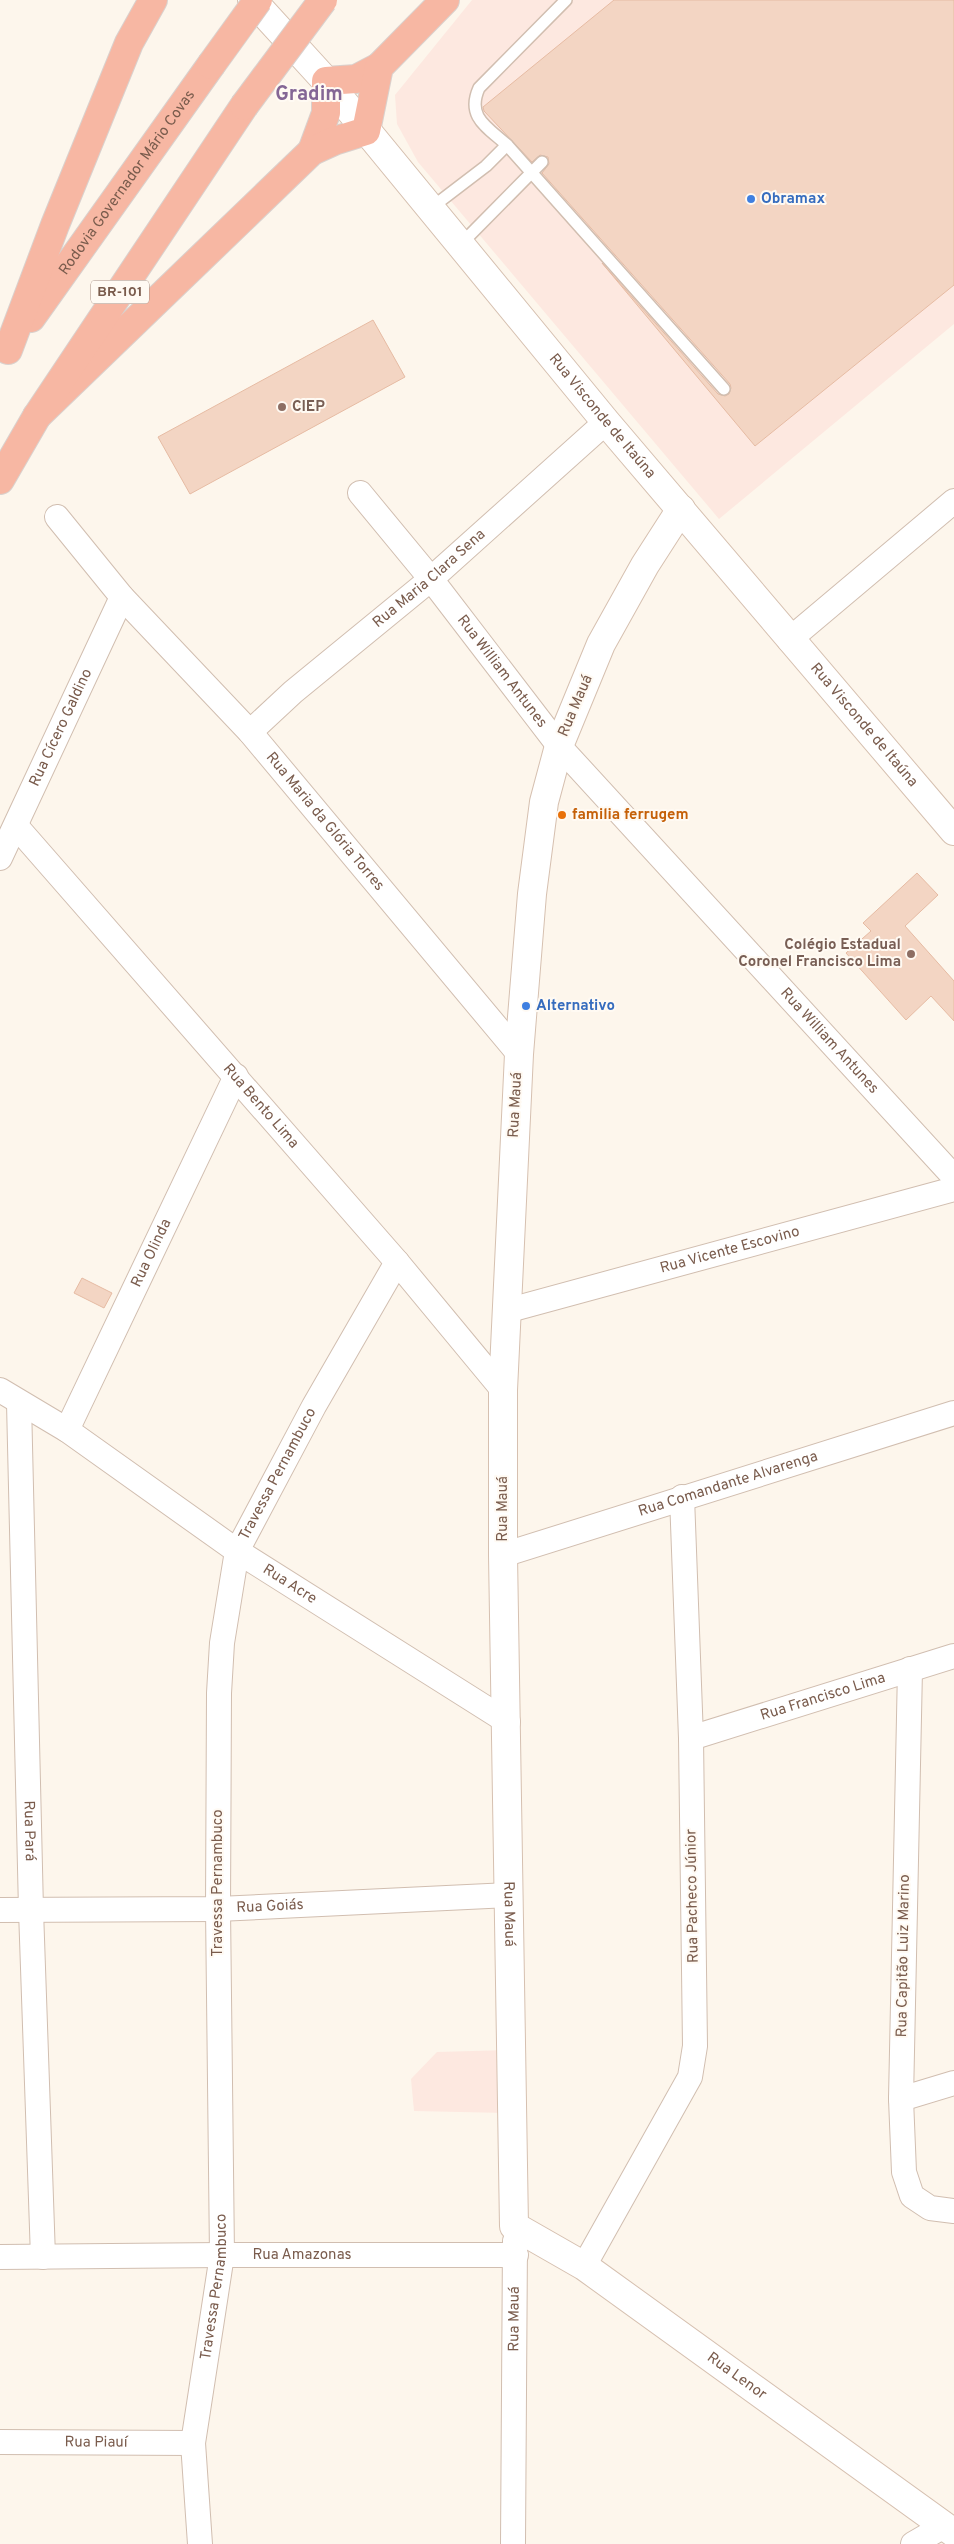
<svg xmlns="http://www.w3.org/2000/svg" width="954" height="2544" font-family="Overpass,sans-serif">
<style>
.commercial{fill:#fde8e0}
.building{fill:#f3d5c3;stroke:#e6bba3}
.lines{fill:none;stroke-linecap:round;stroke-linejoin:round}
.lane-casing{stroke:#d1beb0;stroke-width:14}
.street-casing{stroke:#d1beb0;stroke-width:26}
.secondary-casing{stroke:#d6c0b0;stroke-width:30}
.highway-casing{stroke:#dad1cd;stroke-width:30}
.lane{stroke:#fff;stroke-width:11}
.street{stroke:#fff;stroke-width:24}
.secondary{stroke:#fff;stroke-width:28}
.highway{stroke:#f7b7a3;stroke-width:28}
.highway-bridge-casing{stroke:#dad1cd;stroke-width:30;stroke-linecap:butt}
.highway-bridge{stroke:#f7b7a3;stroke-width:28}
.shop-dot{fill:#3f7fe0;stroke:#fffaf3;stroke-width:2}
.education-dot{fill:#8d6e63;stroke:#fffaf3;stroke-width:2}
.food-dot{fill:#e8710a;stroke:#fffaf3;stroke-width:2}
.labels{text-anchor:middle;dominant-baseline:central;stroke-width:4;stroke-linejoin:round;paint-order:stroke}
.shield{fill:#fffaf3;stroke:#a28b7f;stroke-width:1}
.shield-label{font-size:14px;font-weight:bold;fill:#7a5c4d}
.street-label{font-size:15px;fill:#7a5c4d;stroke:#fffaf3}
.shop-label{font-size:15px;font-weight:bold;fill:#366cbe;stroke:#fffaf3;text-anchor:start}
.education-label{font-size:15px;font-weight:bold;fill:#785e54;stroke:#fffaf3;text-anchor:start}
.food-label{font-size:15px;font-weight:bold;fill:#c56008;stroke:#fffaf3;text-anchor:start}
.district-label{font-size:20px;font-weight:bold;fill:#846695;stroke:#fffaf3}
</style>
<rect width="100%" height="100%" fill="#fdf6ec"/>
<g class="commercial">
<path d="M472,0H954V324L719,519L418,162L397,124L395,95Z"/>
<path d="M509,2050L506,2113L414,2111L411,2079L437,2052Z"/>
</g>
<g class="building">
<path d="M614,0H954V285L755,446L602,263L718,394L725,396L729,394L731,388L730,384L542,173L549,164L548,157L540,155L532,162L484,111L483,107Z"/>
<path d="M373,320L405,377L190,494L158,437Z"/>
<path d="M917,873L938,895L905,926L954,981V1021L931,996L906,1020L846,953L871,931L863,923Z"/>
<path d="M82,1278L112,1293L104,1308L74,1293Z"/>
</g>
<g class="lines">
<g class="lane-casing">
<g id="lane">
<path d="M507,145L724,389"/>
<path d="M431,208L486,166L507,145C487,127 466,117 479,88L566,0"/>
<path d="M461,244L542,162"/>
</g>
</g>
<g class="street-casing">
<g id="street">
<path id="s1" d="M360,493L431,579L559,746L954,1177"/>
<path id="s2" d="M57,517L122,597L250,732L519,1054"/>
<path d="M789,640L954,501"/>
<path id="s3" d="M250,732L293,692L431,579L606,422"/>
<path id="s4" d="M16,826L397,1262L503,1390"/>
<path id="s5" d="M0,858L122,597"/>
<path id="s6" d="M506,1311L954,1189"/>
<path id="s7" d="M0,1390L67,1430L237,1551L508,1722"/>
<path id="s8" d="M19,1403L31,1910L43,2257"/>
<path id="s9" d="M67,1430L236,1076"/>
<path id="s10" d="M503,1555L954,1413"/>
<path d="M910,1669L901,2099L904,2172L912,2196L930,2208L954,2211"/>
<path id="s11" d="M691,1738L954,1656"/>
<path id="s12" d="M0,1910L218,1909L509,1895"/>
<path d="M901,2099L954,2083"/>
<path id="s13" d="M0,2257L222,2255H516"/>
<path d="M584,2266L690,2077L695,2046L691,1738L682,1497"/>
<path id="s14" d="M0,2442L193,2443"/>
<path id="s15" d="M200,2544L193,2443L222,2255L218,1909L219,1693L222,1643L237,1551L314,1406L397,1262"/>
<path id="s16" d="M513,2544L515,2241"/>
<path d="M913,2544L944,2526"/>
</g>
</g>
<g class="secondary-casing">
<g id="secondary">
<path id="s17" d="M252,0L326,81L606,422L954,831"/>
<path id="s18" d="M681,509L645,565L601,644L559,746L544,802L532,894L519,1054L503,1390V1555L514,2226L584,2266L954,2533"/>
</g>
</g>
<g class="highway-casing">
<g id="highway">
<path d="M312,151L326,113V81L356,79L379,67"/>
<path id="s19" d="M31,318L211,65"/>
<path d="M8,350L55,225L129,43L153,0"/>
<path d="M37,416L312,151L334,141L366,131L379,67L445,0"/>
<path d="M0,480L37,416L244,106"/>
</g>
</g>
<use href="#lane" class="lane"/>
<use href="#street" class="street"/>
<use href="#secondary" class="secondary"/>
<use href="#highway" class="highway"/>
<g class="highway-bridge-casing">
<g id="highway-bridge">
<path d="M211,65L258,0"/>
<path d="M244,106L323,0"/>
</g>
</g>
<use href="#highway-bridge" class="highway-bridge"/>
</g>
<g class="shop-dot">
<circle cx="751" cy="199" r="5"/>
<circle cx="526" cy="1006" r="5"/>
</g>
<g class="education-dot">
<circle cx="282" cy="407" r="5"/>
<circle cx="911" cy="954" r="5"/>
</g>
<circle class="food-dot" cx="562" cy="815" r="5"/>
<g class="labels">
<rect class="shield" x="91" y="280.5" width="58" height="23" rx="4"/>
<g class="shield-label">
<text x="120" y="292">BR-101</text>
</g>
<g class="street-label">
<text stroke="none"><textPath href="#s19" startOffset="166">Rodovia Governador Mário Covas</textPath></text>
<text stroke="none"><textPath href="#s17" startOffset="544">Rua Visconde de Itaúna</textPath></text>
<text stroke="none"><textPath href="#s3" startOffset="236">Rua Maria Clara Sena</textPath></text>
<text stroke="none"><textPath href="#s1" startOffset="228">Rua William Antunes</textPath></text>
<text transform="translate(576 706) rotate(-67)">Rua Mauá</text>
<text stroke="none"><textPath href="#s17" startOffset="949">Rua Visconde de Itaúna</textPath></text>
<text stroke="none"><textPath href="#s5" startOffset="144">Rua Cícero Galdino</textPath></text>
<text stroke="none"><textPath href="#s2" startOffset="406">Rua Maria da Glória Torres</textPath></text>
<text stroke="none"><textPath href="#s1" startOffset="722">Rua William Antunes</textPath></text>
<text transform="translate(516 1105) rotate(-87)">Rua Mauá</text>
<text stroke="none"><textPath href="#s4" startOffset="372">Rua Bento Lima</textPath></text>
<text stroke="none"><textPath href="#s6" startOffset="232">Rua Vicente Escovino</textPath></text>
<text stroke="none"><textPath href="#s9" startOffset="196">Rua Olinda</textPath></text>
<text stroke="none"><textPath href="#s15" startOffset="1084">Travessa Pernambuco</textPath></text>
<text stroke="none"><textPath href="#s10" startOffset="236">Rua Comandante Alvarenga</textPath></text>
<text transform="translate(503 1509) rotate(-90)">Rua Mauá</text>
<text stroke="none"><textPath href="#s7" startOffset="349">Rua Acre</textPath></text>
<text stroke="none"><textPath href="#s11" startOffset="138">Rua Francisco Lima</textPath></text>
<text stroke="none"><textPath href="#s8" startOffset="428">Rua Pará</textPath></text>
<text transform="translate(218 1883) rotate(-90)">Travessa Pernambuco</text>
<text transform="translate(693 1896) rotate(-91)">Rua Pacheco Júnior</text>
<text stroke="none"><textPath href="#s12" startOffset="270">Rua Goiás</textPath></text>
<text stroke="none"><textPath href="#s18" startOffset="1439">Rua Mauá</textPath></text>
<text transform="translate(904 1956) rotate(-89)">Rua Capitão Luiz Marino</text>
<text stroke="none"><textPath href="#s13" startOffset="302">Rua Amazonas</textPath></text>
<text stroke="none"><textPath href="#s15" startOffset="259">Travessa Pernambuco</textPath></text>
<text stroke="none"><textPath href="#s16" startOffset="225">Rua Mauá</textPath></text>
<text stroke="none"><textPath href="#s18" startOffset="2020">Rua Lenor</textPath></text>
<text stroke="none"><textPath href="#s14" startOffset="96">Rua Piauí</textPath></text>
</g>
<g class="shop-label">
<text x="761" y="199">Obramax</text>
<text x="536" y="1006">Alternativo</text>
</g>
<g class="education-label">
<text x="292" y="407">CIEP</text>
<text x="901" y="945" text-anchor="end">Colégio Estadual<tspan x="901" dy="17">Coronel Francisco Lima</tspan></text>
</g>
<g class="food-label">
<text x="572" y="815">familia ferrugem</text>
</g>
<g class="district-label">
<text x="309" y="95">Gradim</text>
</g>
</g>
</svg>
